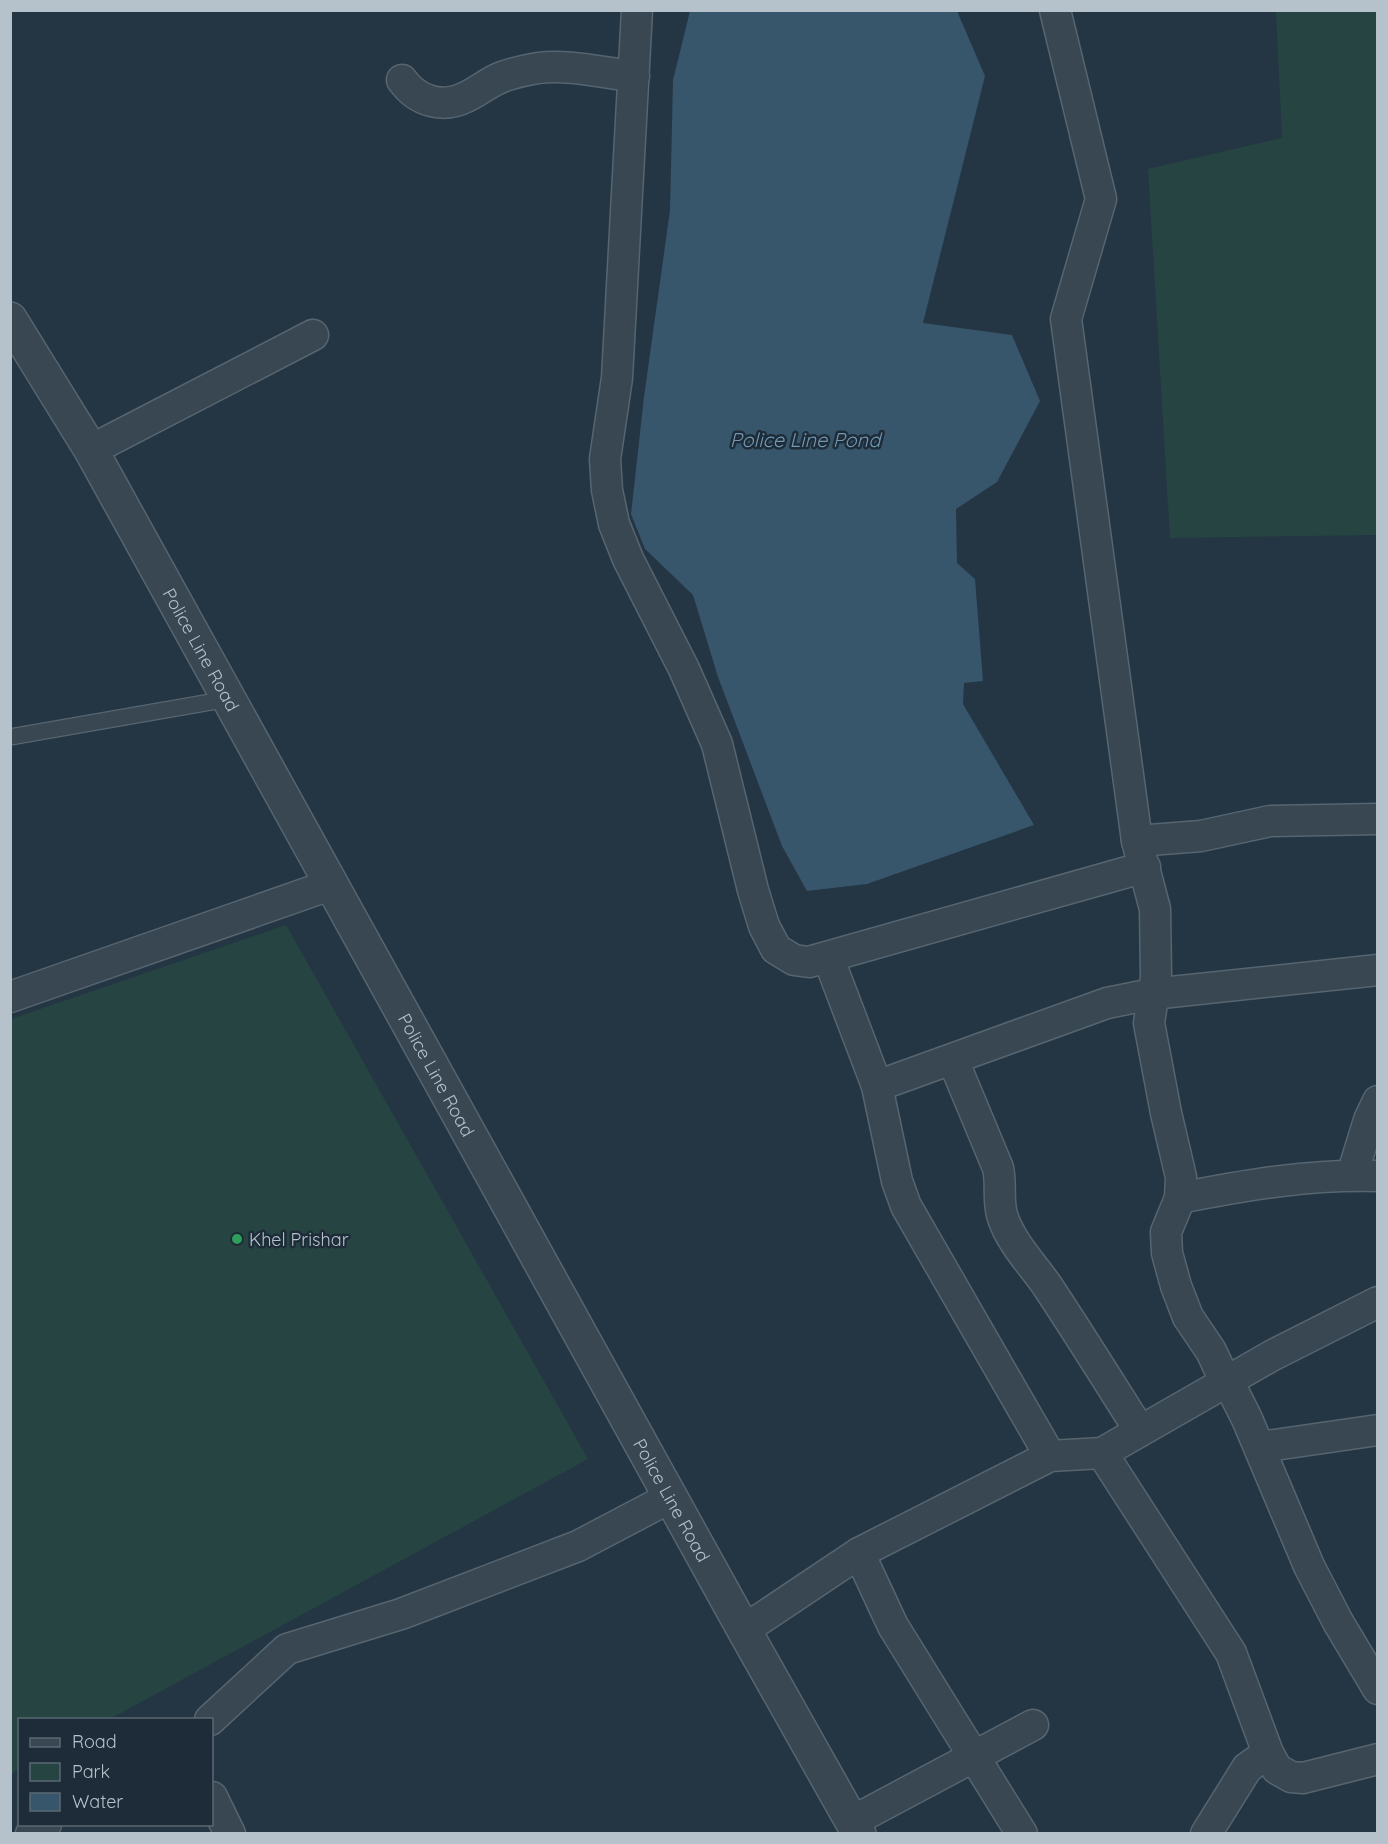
<svg xmlns="http://www.w3.org/2000/svg" width="1388" height="1844" font-family="Quicksand,sans-serif">
<style>
.green{fill:#264442}
.water{fill:#37556b}
.lines{fill:none;stroke-linecap:round;stroke-linejoin:round}
.service-casing{stroke:#566570;stroke-width:18}
.minor-casing{stroke:#566570;stroke-width:33}
.tertiary-casing{stroke:#566570;stroke-width:36}
.service{stroke:#384752;stroke-width:15}
.minor{stroke:#384752;stroke-width:30}
.tertiary{stroke:#384752;stroke-width:33}
.leisure-dot{fill:#2e9e5b;stroke:#1d2c38;stroke-width:2}
.labels{text-anchor:middle;dominant-baseline:central;stroke-width:5;stroke-linejoin:round;paint-order:stroke}
.street-label{font-size:18px;fill:#b5c2cc;stroke:#1d2c38}
.poi-label{font-size:18px;fill:#b5c2cc;stroke:#1d2c38;text-anchor:start}
.water-label{font-size:20px;font-style:italic;fill:#7398b2;stroke:#1d2c38}
</style>
<rect width="100%" height="100%" fill="#243643"/>
<g class="green">
<path d="M1276,11H1377V535L1170,538L1148,169L1282,138Z"/>
<path d="M286,925L588,1459L110,1719L20,1720L19,1769L11,1774V1019Z"/>
</g>
<path class="water" d="M690,11H957L985,76L923,323L1012,335L1040,401L997,482L956,509L957,563L975,579L983,681L964,683L963,704L1034,825L867,884L807,891L782,846L718,677L693,595L645,549L631,514L644,397L670,210L673,80Z"/>
<g class="lines">
<g class="service-casing">
<path id="service" d="M10,737L228,699"/>
</g>
<g class="minor-casing">
<g id="minor">
<path d="M637,10L617,378L605,459L607,490L614,524L628,559L684,669L717,744L753,890L764,926L776,949L794,960L809,962L1145,867"/>
<path d="M1055,10L1101,199L1066,319L1137,841L1155,909L1156,977L1149,1023L1166,1113L1181,1177L1180,1198L1166,1232L1167,1253L1176,1286L1188,1317L1211,1351L1226,1383L1234,1393L1247,1419L1309,1566L1338,1622L1378,1689"/>
<path d="M402,80C417,101 442,109 466,97C479,91 489,82 502,77C513,73 526,70 538,68C569,64 603,73 634,76"/>
<path d="M91,450L313,335"/>
<path d="M1137,841L1201,836L1270,821L1378,819"/>
<path d="M828,957L877,1086L897,1181L906,1206L1050,1456"/>
<path d="M10,997L330,885"/>
<path d="M953,1060L998,1168C1002,1185 997,1202 1003,1218C1011,1242 1031,1263 1046,1284C1078,1332 1109,1382 1140,1431"/>
<path d="M877,1086L1107,1003L1152,994L1378,970"/>
<path d="M1352,1175L1369,1120L1378,1101"/>
<path d="M1180,1198C1246,1185 1310,1174 1378,1176"/>
<path d="M1260,1447L1378,1430"/>
<path d="M1102,1453L1231,1653L1268,1753L1277,1769L1291,1777L1303,1778L1378,1759"/>
<path d="M859,1553L893,1626L1022,1834"/>
<path d="M744,1630L859,1553L1050,1456L1102,1453L1273,1355L1378,1302"/>
<path d="M210,1720L287,1649L401,1614L578,1546L671,1497"/>
<path d="M212,1797L230,1834"/>
<path d="M853,1821L1033,1725"/>
<path d="M31,1834L46,1824"/>
<path d="M1206,1834L1247,1768L1268,1753"/>
</g>
</g>
<g class="tertiary-casing">
<g id="tertiary">
<path id="s1" d="M10,319L91,450L744,1630L859,1834"/>
</g>
</g>
<use href="#service" class="service"/>
<use href="#minor" class="minor"/>
<use href="#tertiary" class="tertiary"/>
</g>
<circle class="leisure-dot" cx="237" cy="1239" r="6"/>
<g class="labels">
<g class="street-label">
<text stroke="none"><textPath href="#s1" startOffset="382">Police Line Road</textPath></text>
<text stroke="none"><textPath href="#s1" startOffset="868">Police Line Road</textPath></text>
<text stroke="none"><textPath href="#s1" startOffset="1354">Police Line Road</textPath></text>
</g>
<g class="poi-label">
<text x="249" y="1239">Khel Prishar</text>
</g>
<g class="water-label">
<text x="805" y="439">Police Line Pond</text>
</g>
</g>
<rect width="1388" height="1844" fill="none" stroke="#b5c2cc" stroke-width="24"/>
<rect x="18" y="1718" width="195" height="108" fill="#1d2c38" stroke="#5a6873" stroke-width="1.5"/>
<rect x="30" y="1738" width="30" height="9" fill="#384752" stroke="#5a6873" stroke-width="1.5"/>
<text x="72" y="1748" font-size="18" fill="#b5c2cc">Road</text>
<rect x="30" y="1763" width="30" height="18" fill="#264442" stroke="#5a6873" stroke-width="1.5"/>
<text x="72" y="1778" font-size="18" fill="#b5c2cc">Park</text>
<rect x="30" y="1793" width="30" height="18" fill="#37556b" stroke="#5a6873" stroke-width="1.5"/>
<text x="72" y="1808" font-size="18" fill="#b5c2cc">Water</text>
</svg>
